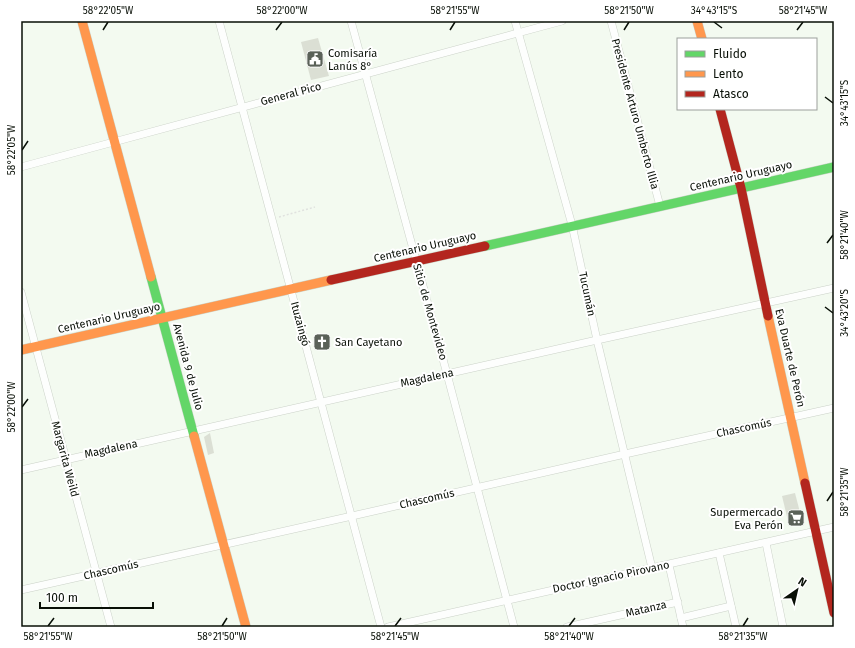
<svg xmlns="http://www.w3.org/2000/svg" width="855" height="648" font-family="'Fira Sans',sans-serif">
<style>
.building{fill:#dbdfd4}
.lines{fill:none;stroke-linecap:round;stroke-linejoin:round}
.street-casing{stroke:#cbd2c8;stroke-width:8}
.fast-casing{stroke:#cbd2c8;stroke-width:10}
.slow-casing{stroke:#cbd2c8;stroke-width:10}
.jam-casing{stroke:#cbd2c8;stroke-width:10}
.path{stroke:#e0e2df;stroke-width:1.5;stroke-dasharray:2 2;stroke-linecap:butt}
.street{stroke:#fdfefd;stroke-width:7}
.fast{stroke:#63d668;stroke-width:9}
.slow{stroke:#ff974d;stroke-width:9}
.jam{stroke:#b3261e;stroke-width:9}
.ticks{fill:none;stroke:#080f06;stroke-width:1.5}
.labels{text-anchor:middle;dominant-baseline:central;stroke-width:4;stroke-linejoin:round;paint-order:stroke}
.poi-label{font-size:11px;fill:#080f06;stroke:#fff;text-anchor:start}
.street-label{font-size:11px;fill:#080f06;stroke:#fff}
.neatline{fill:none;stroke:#080f06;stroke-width:1.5}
.ticks-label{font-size:10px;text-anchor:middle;fill:#080f06}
</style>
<rect width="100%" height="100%" fill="#f3faf0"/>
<g class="building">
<path d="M318,38L329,76L311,80L301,42Z"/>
<path d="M210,433L214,453L208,455L204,437Z"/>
<path d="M795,493L802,520L799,523L789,525L782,496Z"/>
</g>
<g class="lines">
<g class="street-casing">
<g id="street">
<path d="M219,21L381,627"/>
<path d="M351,21L447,374L514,627"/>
<path d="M515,21L572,225L597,340L652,568"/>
<path d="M611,21L660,206"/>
<path d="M21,167L562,21"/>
<path d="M21,292L111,627"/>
<path d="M21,470L597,340L834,288"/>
<path d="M766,543L783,627"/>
<path d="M719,553L736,627"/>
<path d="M669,565L683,627"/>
<path d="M21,590L352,516L625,454L834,408"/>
<path d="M681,618L731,606"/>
<path d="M388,627L834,527"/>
<path d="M567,627L678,602"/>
</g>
</g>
<g class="fast-casing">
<g id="fast">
<path d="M485,246L834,167"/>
<path d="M151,277L194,436"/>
</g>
</g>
<g class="slow-casing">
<g id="slow">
<path d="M82,21L151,277"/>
<path d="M697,21L702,39"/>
<path d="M768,316L805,483"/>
<path d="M21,350L331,280"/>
<path d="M194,436L246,627"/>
</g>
</g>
<g class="jam-casing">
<g id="jam">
<path d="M720,109L741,188L768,316"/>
<path d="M331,280L485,246"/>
<path d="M805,483L834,613"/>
</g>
</g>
<path class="path" d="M279,217L315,207"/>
<use href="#street" class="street"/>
<use href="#fast" class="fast"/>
<use href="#slow" class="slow"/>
<use href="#jam" class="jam"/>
</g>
<path class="ticks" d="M714,22L722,28M103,30L108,22M276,30L282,22M450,30L455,22M624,30L629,22M797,30L803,22M825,97L833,103M22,150L28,141M827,243L833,235M825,307L833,313M22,407L28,399M827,501L833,492M48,626L54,618M222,626L227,618M395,626L401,618M569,626L575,618M743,626L748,618"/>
<defs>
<g id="civic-square" transform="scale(0.9)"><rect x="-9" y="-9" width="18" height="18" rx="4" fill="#5a6158" stroke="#fff"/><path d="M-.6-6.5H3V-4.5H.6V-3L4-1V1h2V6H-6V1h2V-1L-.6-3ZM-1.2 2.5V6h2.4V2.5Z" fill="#fff"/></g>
<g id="church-square" transform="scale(0.9)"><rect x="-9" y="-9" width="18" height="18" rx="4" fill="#5a6158" stroke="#fff"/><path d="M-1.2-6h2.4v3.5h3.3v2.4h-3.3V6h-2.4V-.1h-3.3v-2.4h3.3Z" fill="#fff"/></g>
<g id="supermarket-square" transform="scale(0.9)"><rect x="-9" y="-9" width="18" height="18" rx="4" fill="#5a6158" stroke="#fff"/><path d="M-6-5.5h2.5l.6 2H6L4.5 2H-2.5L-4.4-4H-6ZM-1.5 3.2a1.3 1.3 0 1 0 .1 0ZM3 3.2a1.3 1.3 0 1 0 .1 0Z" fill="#fff"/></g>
</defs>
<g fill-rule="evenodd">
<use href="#civic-square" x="315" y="59"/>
<use href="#church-square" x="322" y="342"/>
<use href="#supermarket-square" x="796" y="518"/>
</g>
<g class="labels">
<g class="poi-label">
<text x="328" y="53">Comisaría<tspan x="328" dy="13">Lanús 8°</tspan></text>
<text x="335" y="342">San Cayetano</text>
<text x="783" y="512" text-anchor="end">Supermercado<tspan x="783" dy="13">Eva Perón</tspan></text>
</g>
<g class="street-label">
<text transform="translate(291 94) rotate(-15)">General Pico</text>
<text transform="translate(635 114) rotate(75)">Presidente Arturo Umberto Illia</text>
<text transform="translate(741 176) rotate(-13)">Centenario Uruguayo</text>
<text transform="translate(425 247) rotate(-13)">Centenario Uruguayo</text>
<text transform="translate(587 294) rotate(78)">Tucumán</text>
<text transform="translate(430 312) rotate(74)">Sitio de Montevideo</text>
<text transform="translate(109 318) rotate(-13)">Centenario Uruguayo</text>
<text transform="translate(300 324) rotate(75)">Ituzaingó</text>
<text transform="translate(790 358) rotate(77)">Eva Duarte de Perón</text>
<text transform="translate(188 367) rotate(75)">Avenida 9 de Julio</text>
<text transform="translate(427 378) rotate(-12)">Magdalena</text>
<text transform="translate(744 428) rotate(-12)">Chascomús</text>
<text transform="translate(111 449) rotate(-12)">Magdalena</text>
<text transform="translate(65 459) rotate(75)">Margarita Weild</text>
<text transform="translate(427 499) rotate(-13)">Chascomús</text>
<text transform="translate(111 570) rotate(-13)">Chascomús</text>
<text transform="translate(611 577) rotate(-12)">Doctor Ignacio Pirovano</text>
<text transform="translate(646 609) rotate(-13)">Matanza</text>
</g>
</g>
<rect width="855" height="648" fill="none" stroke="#ffffff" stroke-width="44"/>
<rect x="677" y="38" width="140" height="72" fill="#ffffff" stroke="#9c9f9b"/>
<rect x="685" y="51" width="20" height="6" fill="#63d668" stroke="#9c9f9b"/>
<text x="713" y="58" font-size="12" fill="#080f06">Fluido</text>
<rect x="685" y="71" width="20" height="6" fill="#ff974d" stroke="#9c9f9b"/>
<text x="713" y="78" font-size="12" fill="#080f06">Lento</text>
<rect x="685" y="91" width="20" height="6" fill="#b3261e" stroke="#9c9f9b"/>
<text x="713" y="98" font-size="12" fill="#080f06">Atasco</text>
<g transform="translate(797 590) rotate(34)" stroke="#ffffff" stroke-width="3" paint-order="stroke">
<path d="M0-3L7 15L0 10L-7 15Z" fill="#080f06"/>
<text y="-6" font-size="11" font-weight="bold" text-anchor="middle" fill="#080f06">N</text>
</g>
<path d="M40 602v6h113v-6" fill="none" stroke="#080f06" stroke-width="2"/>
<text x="46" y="602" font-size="12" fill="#080f06" stroke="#ffffff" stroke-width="3" paint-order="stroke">100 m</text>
<rect x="22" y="22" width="811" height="604" class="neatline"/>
<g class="ticks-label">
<text x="108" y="14">58°22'05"W</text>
<text x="282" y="14">58°22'00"W</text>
<text x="455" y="14">58°21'55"W</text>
<text x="629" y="14">58°21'50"W</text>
<text x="714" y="14">34°43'15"S</text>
<text x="803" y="14">58°21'45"W</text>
<text transform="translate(844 103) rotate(-90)" y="4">34°43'15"S</text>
<text transform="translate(11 150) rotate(-90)" y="4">58°22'05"W</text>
<text transform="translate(844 235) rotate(-90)" y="4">58°21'40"W</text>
<text transform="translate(844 313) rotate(-90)" y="4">34°43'20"S</text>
<text transform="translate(11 407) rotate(-90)" y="4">58°22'00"W</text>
<text transform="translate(844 492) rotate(-90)" y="4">58°21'35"W</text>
<text x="48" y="640">58°21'55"W</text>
<text x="222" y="640">58°21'50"W</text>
<text x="395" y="640">58°21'45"W</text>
<text x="569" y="640">58°21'40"W</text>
<text x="743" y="640">58°21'35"W</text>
</g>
</svg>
